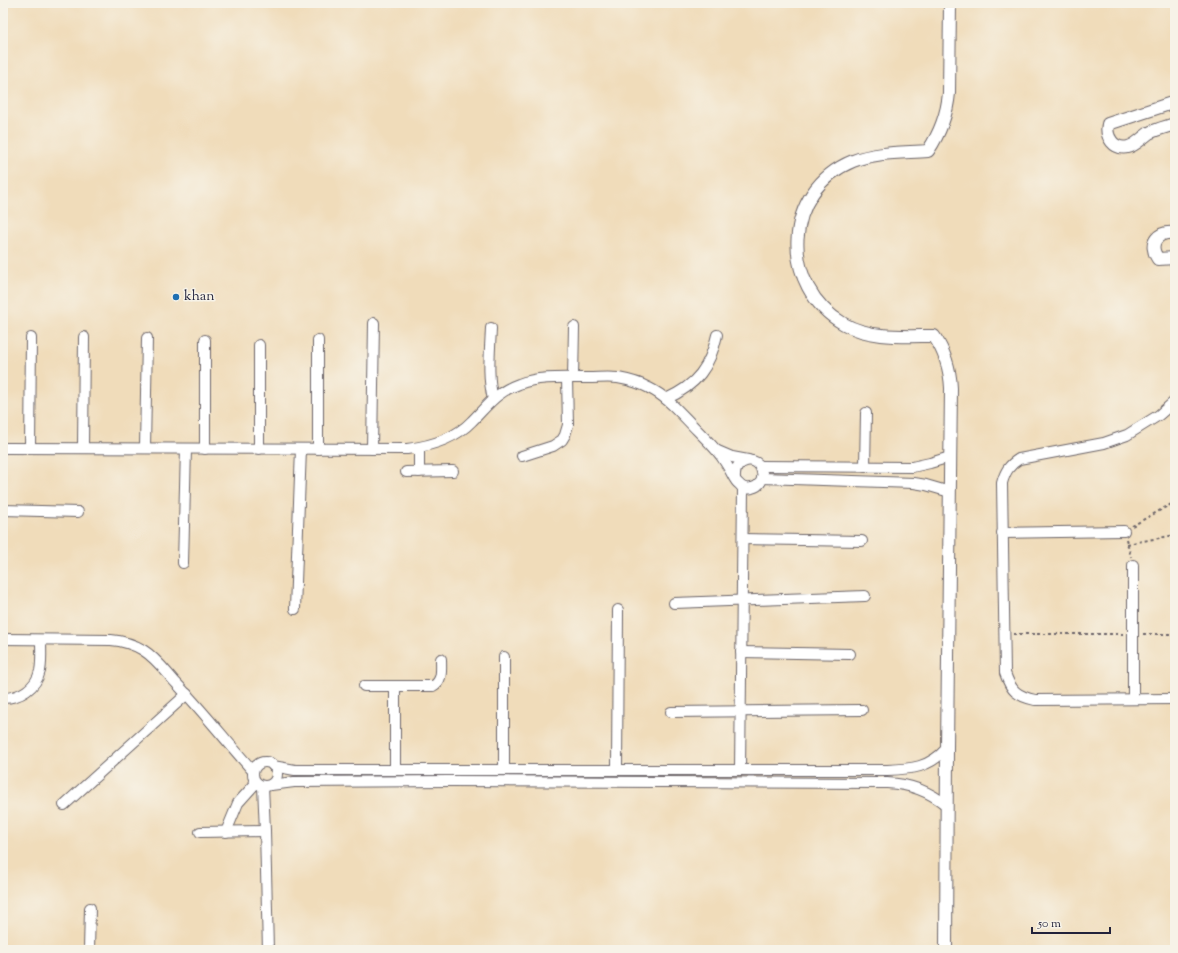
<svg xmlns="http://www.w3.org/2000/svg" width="1178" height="953" font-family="'Sorts Mill Goudy',serif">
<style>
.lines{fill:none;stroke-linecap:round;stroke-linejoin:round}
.minor-casing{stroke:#6a6367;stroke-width:12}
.tertiary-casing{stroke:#6a6367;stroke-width:14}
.path{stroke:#6a6367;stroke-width:2;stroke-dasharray:3 3;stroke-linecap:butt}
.minor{stroke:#fff;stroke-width:10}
.tertiary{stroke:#fff;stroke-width:12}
.poi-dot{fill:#1f6fb2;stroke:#f7f3e8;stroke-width:1.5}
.labels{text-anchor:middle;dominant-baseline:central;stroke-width:3;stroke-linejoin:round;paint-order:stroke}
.poi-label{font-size:14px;fill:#22223b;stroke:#f7f3e8;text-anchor:start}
</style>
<rect width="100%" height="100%" fill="#f7f3e8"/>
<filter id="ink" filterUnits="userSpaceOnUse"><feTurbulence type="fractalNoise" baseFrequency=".025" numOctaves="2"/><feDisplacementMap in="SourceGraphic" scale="8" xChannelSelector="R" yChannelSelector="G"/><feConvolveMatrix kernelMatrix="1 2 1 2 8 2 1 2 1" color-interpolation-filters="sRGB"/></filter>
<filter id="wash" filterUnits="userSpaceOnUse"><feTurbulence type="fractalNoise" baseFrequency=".012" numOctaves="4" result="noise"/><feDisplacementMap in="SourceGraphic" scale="16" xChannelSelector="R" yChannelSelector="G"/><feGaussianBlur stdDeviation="0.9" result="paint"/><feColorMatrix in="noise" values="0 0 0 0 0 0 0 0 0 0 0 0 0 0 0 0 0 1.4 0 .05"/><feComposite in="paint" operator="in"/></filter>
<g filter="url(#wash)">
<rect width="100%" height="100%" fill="#f0dcba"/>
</g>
<g filter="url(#ink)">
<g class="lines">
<g class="minor-casing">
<g id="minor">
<path d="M491,328C490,352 487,376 493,399"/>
<path d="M205,340V449"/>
<path d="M318,340V449"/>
<path d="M259,345V449"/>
<path d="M573,378L574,327"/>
<path d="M666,399C697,385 710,367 717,335"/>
<path d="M1175,401L1159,415L1127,435L1104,443L1019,459C1009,465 1005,472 1002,483L1005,673C1011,691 1017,696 1035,700L1175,699"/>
<path d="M3,448L407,449C431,446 455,439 472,421C488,405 496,392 519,384C539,376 566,378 588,378C598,378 608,377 618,378C629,380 640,383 649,388C668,397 682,415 697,430C705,438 714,447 721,456C725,462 729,468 732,474C734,478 736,482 739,484C742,488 747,489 752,488C760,486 764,479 762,472C759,454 733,458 735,478"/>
<path d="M30,448L31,338"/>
<path d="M83,448L84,337"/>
<path d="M145,448L147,338"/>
<path d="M419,448V472"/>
<path d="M372,449L374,323"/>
<path d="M718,451L732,457L748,460"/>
<path d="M522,456L553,446L562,440L565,435L568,425L567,378"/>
<path d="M760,466L912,467L930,463L950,457"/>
<path d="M865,467L866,413"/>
<path d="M406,472L453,471"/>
<path d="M762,478L914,483L926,485L950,492"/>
<path d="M3,510L78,512"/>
<path d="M1002,533L1124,531"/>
<path d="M743,539L862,541"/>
<path d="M183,563L186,449"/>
<path d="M674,603L865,596"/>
<path d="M295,609L301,449"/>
<path d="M3,639L111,640C123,641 133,644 143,650C156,658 166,672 176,683C203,711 227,742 253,771"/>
<path d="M741,652L850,654"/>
<path d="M364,686H433C443,681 441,669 441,659"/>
<path d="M3,698C20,698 36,688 40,671C42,661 41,650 41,640"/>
<path d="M1133,699V565"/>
<path d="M671,712L862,710"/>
<circle cx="265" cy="774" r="12"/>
<path d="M273,766L295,770H887C912,769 929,768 947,748"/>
<path d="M395,769V686"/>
<path d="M504,770V657"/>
<path d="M617,770L618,610"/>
<path d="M740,770L743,488"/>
<path d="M271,785L294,782L450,781L887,783C910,784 929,791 946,805"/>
<path d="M263,786L265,831L268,950"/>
<path d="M64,805L187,694"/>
<path d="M200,832L265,831"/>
<path d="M226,832L238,803L256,783"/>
<path d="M89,950L90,908"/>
</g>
</g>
<g class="tertiary-casing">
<g id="tertiary">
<path d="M1175,102L1108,124C1105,137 1114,150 1128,147C1135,146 1143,137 1149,133C1157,129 1166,127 1175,124"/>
<path d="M1175,233C1158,231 1147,243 1158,259L1175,258"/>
<path d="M946,950L947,748L951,388C950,368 945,352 934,336C904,336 871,339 844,324C779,287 782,190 853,161C876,152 903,153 928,151C940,133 947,115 949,93L950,3"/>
</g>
</g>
<g class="path">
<path d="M1132,526L1175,502"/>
<path d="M1126,539L1131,557"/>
<path d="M1127,544L1175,535"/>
<path d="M1013,634H1123"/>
<path d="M1143,634H1175"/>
</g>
<use href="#minor" class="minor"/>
<use href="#tertiary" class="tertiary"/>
</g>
</g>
<circle class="poi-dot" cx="176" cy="297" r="4"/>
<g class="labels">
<g class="poi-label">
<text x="184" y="297">khan</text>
</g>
</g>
<rect width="1178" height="953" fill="none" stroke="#f7f3e8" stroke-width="16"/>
<path d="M1032 927v6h78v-6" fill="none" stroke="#22223b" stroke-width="2"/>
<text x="1038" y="927" font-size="12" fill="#22223b" stroke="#f7f3e8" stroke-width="3" paint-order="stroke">50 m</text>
</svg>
